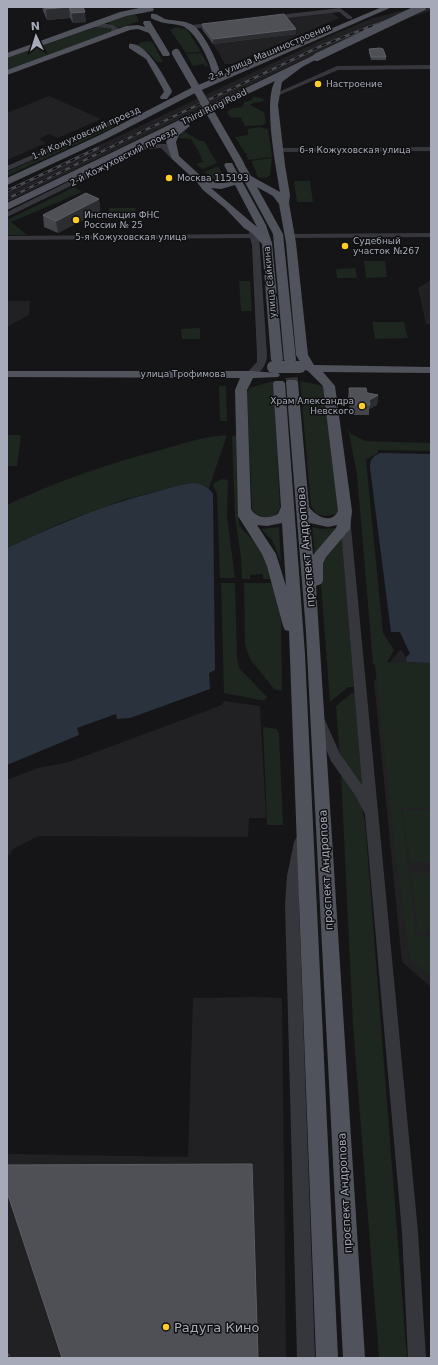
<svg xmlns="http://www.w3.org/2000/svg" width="438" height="1365" font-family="'DejaVu Sans',sans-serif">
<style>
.built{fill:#212124}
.green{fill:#1d261f}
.water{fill:#2a323d}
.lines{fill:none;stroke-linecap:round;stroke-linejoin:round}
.major-tunnel{stroke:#323337;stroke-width:12;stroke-dasharray:12 5.5;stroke-linecap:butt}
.minor{fill:#36363d;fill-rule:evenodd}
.major{fill:#51535c;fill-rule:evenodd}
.rail-far1-casing{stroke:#494a52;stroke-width:2.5}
.rail-casing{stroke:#494a52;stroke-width:5.5}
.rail-far1{stroke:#101012;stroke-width:1.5;stroke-dasharray:5;stroke-linecap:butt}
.rail{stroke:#101012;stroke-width:4;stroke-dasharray:12;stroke-linecap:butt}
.major-bridge-far1{stroke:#51535c;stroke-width:8}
.major-bridge{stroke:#51535c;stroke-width:12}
.wall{fill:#43454a}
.shaded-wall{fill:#2c2d31}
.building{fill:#4e5056;stroke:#5c5e66}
.poi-dot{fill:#ffcc25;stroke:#101012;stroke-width:1.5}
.labels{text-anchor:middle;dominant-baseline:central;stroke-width:3;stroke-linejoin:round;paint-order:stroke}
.far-street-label{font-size:9px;fill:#a6aab9;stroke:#101012}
.far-poi-label{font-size:9px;fill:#a6aab9;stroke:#101012;text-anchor:start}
.street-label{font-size:11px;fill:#a6aab9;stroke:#101012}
.near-poi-label{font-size:13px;fill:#a6aab9;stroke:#101012;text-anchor:start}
</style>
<rect width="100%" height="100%" fill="#151517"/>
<g class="built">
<path d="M417,7H431V11L374,28L342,41L7,202V189L330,36L373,18Z"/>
<path d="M331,12L339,18L232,64H225L217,50L201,28Z"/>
<path d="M49,96L101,119L58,138L49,134L39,139L46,143L7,160V113Z"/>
<path d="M431,280V324H426L418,288Z"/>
<path d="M7,301H30L29,315L7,327Z"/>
<path d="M401,649L408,662L431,663V987L402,962L374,681Z"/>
<path d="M224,701L260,706L266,818H249L248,837L38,836L13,849L10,855H7V780L38,768L69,762L222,705Z"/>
<path d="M258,997L282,998L286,1358H7V1154L188,1157L193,998Z"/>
</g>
<g class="green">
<path d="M129,14L136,15L139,21L119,28L106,22Z"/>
<path d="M102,25L112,29L113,31L7,70V58Z"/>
<path d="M176,27L187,29L201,52L186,53L170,30Z"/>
<path d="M150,41L153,43L163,62H157L149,53L137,46L141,42Z"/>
<path d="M201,53L208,65L205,67L204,64L193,66L186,54Z"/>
<path d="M253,97L262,98L265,101L253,103L250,105L264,112L266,122L264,125L245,126L241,118L230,117L227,112L233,108L242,107L244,102L252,100Z"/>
<path d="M118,121L120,122L109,129L7,176V172Z"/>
<path d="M259,127L268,129L272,157L249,160L246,155L248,154L245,153L235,137L248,135V129Z"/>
<path d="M184,131L200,141H204L217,163L203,169L197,165L196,164L203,162L198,150L191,139L178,138Z"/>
<path d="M272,158L270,175L266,178L258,177L251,161Z"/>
<path d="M218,166L226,181L217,182L204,172Z"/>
<path d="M294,181H310L313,202H297Z"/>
<path d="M74,187L82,192L11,222L27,235H7V220Z"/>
<path d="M109,208H136L135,217H109Z"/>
<path d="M364,261H385L387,277L366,278Z"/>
<path d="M355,268L357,278H337L336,269Z"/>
<path d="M239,281H250L252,311H241Z"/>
<path d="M372,322H404L408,338L375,339Z"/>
<path d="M200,328V339H182L181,329Z"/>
<path d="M274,381L280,509L275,516C267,518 257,518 252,509L247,393L249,388Z"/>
<path d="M300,381L323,386L341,507L337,514L325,516L317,514L311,506Z"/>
<path d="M219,386H226L227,421H220Z"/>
<path d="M348,428L351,434L365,441L431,443V451L378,450V453L366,460L383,633L394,650L387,662L431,663V808H401L416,936L431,937V977L410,959L395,849L375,665L373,664L357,475Z"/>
<path d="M7,435H21L17,466H7Z"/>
<path d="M227,435L209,488L201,484L181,485L123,500L61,523L7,548V505C57,481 110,463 164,449C185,443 205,436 227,435Z"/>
<path d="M232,436H236L237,490L239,524L242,529L264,551L274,579H263V574L250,575V579H242L241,558L235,516Z"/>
<path d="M223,479L228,480L227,516L235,578H220L217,494L213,485L214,483Z"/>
<path d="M279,527L281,562L272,540L261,529Z"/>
<path d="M312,527L321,529L336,528L315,554Z"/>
<path d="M342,536L354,687H348L330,702L320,572L325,557Z"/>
<path d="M221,583H235L237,657L239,668L267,697L265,700H260L224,693Z"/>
<path d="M244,583H273L281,620L282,691L274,689L250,659L245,645Z"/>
<path d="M352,693H355L362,784L361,786L340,760L336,706Z"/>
<path d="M263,727L277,729L279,733L283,825H267Z"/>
<path d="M341,774L360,800L365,821L407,1358H379L353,1026Z"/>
<path d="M403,810H431V862H410Z"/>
<path d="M411,873H431V931H418Z"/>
</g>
<g class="water">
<path d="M380,453L431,454V663L407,662L406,657L410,654L400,632H391L370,468C370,459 372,457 380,453Z"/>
<path d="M193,483C202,484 208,486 213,494L215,670L209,673L210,689L130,718L117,719L116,714L77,728L79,735L7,765V548C54,526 98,507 148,494C163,490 177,485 193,483Z"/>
</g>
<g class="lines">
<path class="major-tunnel" d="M290,360L292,382"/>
<g class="minor">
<path d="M340,8L352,17V19H348L339,12L270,20L267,18L270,16Z"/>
<path d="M218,22L220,23V25L192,29L189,27L192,25Z"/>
<path d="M102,23L113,25L119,29L113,35L110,33L112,29C105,26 96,29 90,25L93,23Z"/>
<path d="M431,65V69L338,70L277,96L272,95L337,66Z"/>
<path d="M138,109L140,110V112L7,171V166Z"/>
<path d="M181,126L185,128L184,130L156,144H166L178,155V159H172L161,148L147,149L7,217V212Z"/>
<path d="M431,147V151L279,152L275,150L279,148Z"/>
<path d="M249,228H255L259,236L267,355C267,364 261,374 251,377L246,374L257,362V355L252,245L250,238L7,240V236L249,234Z"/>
<path d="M431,233V237L290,238L286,236L290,234Z"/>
<path d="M345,514L350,517L418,1232L426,1358H408L402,1232L365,814L355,795L331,761L314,721L316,718L320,716L324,718L340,754L362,785L340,517Z"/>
<path d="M301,836L306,838L308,842L301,876L299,904L315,1358H297L285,904L287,876L294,842L296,838Z"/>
</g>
<g class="major">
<path d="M151,7L154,9L153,11L126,16L7,58V53L120,12L139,8Z"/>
<path d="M382,7H392L197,92L108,138L7,185V178L102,134L191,88L210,80L208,78L212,73C210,60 195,30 182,26C171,23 161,24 151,18V14C157,13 160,17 165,19C174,21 184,20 193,25C203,32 218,61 220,73L217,77Z"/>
<path d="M144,21H150L170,54L169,56H163L149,33L138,29L130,30L7,75V70L126,26L138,25L145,27L143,23Z"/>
<path d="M129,44C146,41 164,77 171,89L172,92L167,99H161L160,97L164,92L163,89L146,59L129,48Z"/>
<path d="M314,55H320L321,57L302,67L282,82L278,105L285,165L290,195L289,203L296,243L308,355L314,365L431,367V373L323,372L335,386L352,511L350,529L326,557L323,563V581L321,584L316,586L365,1358H343L306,632L286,382L288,380H296L298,382L309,507C315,516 332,525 338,511L323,386L308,371L305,370L296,355L286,243L279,204L273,196L257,187L283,234L296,360L294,362H286L284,360L273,234L235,164L237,162H243L251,176L280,192C276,167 263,102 275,81L187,123L190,126L179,135L176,142L179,156L203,178L217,183H224L232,180L224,165L226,163H232L266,225L272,243L283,360L281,362H273L271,360L262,244L252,233L244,228L225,208L203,190L196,181L172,159L166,142L172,132L178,128L7,210V203ZM235,185L256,225L257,227L211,188L221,189ZM310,523L328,527L337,525L336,528L313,555Z"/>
<path d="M7,371H251L278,373L280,375L278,377L253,378L247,390L251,509C257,519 268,519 278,514L281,507L273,383L275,381H283L285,383L305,654L338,1358H316L289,631L285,630L283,626L267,566L262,554L238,516L235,390L240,378L7,377ZM282,523L286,586L276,554L257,525L267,526Z"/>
</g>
<g class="rail-far1-casing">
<g id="rail-far1">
<path d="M7,191L98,148"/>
<path d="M7,199L137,134L321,46L369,27L430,7"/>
</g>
</g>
<g class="rail-casing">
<path id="rail" d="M7,1356V1358"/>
</g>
<use href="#rail-far1" class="rail-far1"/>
<use href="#rail" class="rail"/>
<g class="major-bridge-far1">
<path d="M176,53L240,164"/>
<path d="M317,57L422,7"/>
</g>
<path class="major-bridge" d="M273,367H300"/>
</g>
<g class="wall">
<path d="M42,7H83L86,22L73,23L70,18L47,20L43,11Z"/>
<path d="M202,24L296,29V34L213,44L202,29Z"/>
<path d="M369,49L386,57V60H371L369,52Z"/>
<path d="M99,199L100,211L58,233L44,227L43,215Z"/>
<path d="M349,388L378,395L377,405L369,409V415H351L348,398Z"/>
</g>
<g class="shaded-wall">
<path d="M69,7L70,18L47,20L46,9Z"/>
<path d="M85,12L86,22L73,23L72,13Z"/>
<path d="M296,29V34L213,44V39Z"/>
<path d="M99,199L100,211L58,233L56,221Z"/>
<path d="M378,395L377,405L369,409L370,405L369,400Z"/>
</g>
<g class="building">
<path d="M45,7H83L85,12L72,13L69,7L46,9Z"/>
<path d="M284,14L296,29L213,39L202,24Z"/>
<path d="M380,48L383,49L386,57H371L369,49Z"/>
<path d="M86,193L99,199L56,221L43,215Z"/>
<path d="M349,388H366L367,393L378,395L369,400L370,405H352Z"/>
<path d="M252,1164L258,1358H62L7,1192V1165Z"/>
</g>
<g class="poi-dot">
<circle cx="318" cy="84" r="4"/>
<circle cx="169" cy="178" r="4"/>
<circle cx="76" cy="220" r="4"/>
<circle cx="345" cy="246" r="4"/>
<circle cx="362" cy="406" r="4"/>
<circle cx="166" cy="1327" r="4"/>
</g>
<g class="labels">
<g class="far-street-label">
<text transform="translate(270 52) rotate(-23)">2-я улица Машиностроения</text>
<text transform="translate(214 107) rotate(-26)">Third Ring Road</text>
<text transform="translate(86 133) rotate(-24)">1-й Кожуховский проезд</text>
<text x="355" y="150">6-я Кожуховская улица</text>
<text transform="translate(123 157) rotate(-27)">2-й Кожуховский проезд</text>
<text x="131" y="237">5-я Кожуховская улица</text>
<text transform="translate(270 282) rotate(-95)">улица Сайкина</text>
<text x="183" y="374">улица Трофимова</text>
</g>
<g class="far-poi-label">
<text x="326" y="84">Настроение</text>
<text x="177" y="178">Москва 115193</text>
<text x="84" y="215">Инспекция ФНС<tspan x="84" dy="10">России № 25</tspan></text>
<text x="353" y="241">Судебный<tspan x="353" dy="10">участок №267</tspan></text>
<text x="354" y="401" text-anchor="end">Храм Александра<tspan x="354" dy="10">Невского</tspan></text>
</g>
<g class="street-label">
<text transform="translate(306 547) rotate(-95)">проспект Андропова</text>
<text transform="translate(326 870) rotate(-93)">проспект Андропова</text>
<text transform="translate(345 1193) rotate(-93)">проспект Андропова</text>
</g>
<g class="near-poi-label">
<text x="174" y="1327">Радуга Кино</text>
</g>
</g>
<rect width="438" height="1365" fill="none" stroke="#a6aab9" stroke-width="16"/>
<g transform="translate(36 36) rotate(356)" stroke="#101012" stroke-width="3" paint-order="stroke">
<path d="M0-3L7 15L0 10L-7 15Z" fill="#a6aab9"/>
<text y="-6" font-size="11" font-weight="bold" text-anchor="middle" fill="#a6aab9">N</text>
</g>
</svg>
